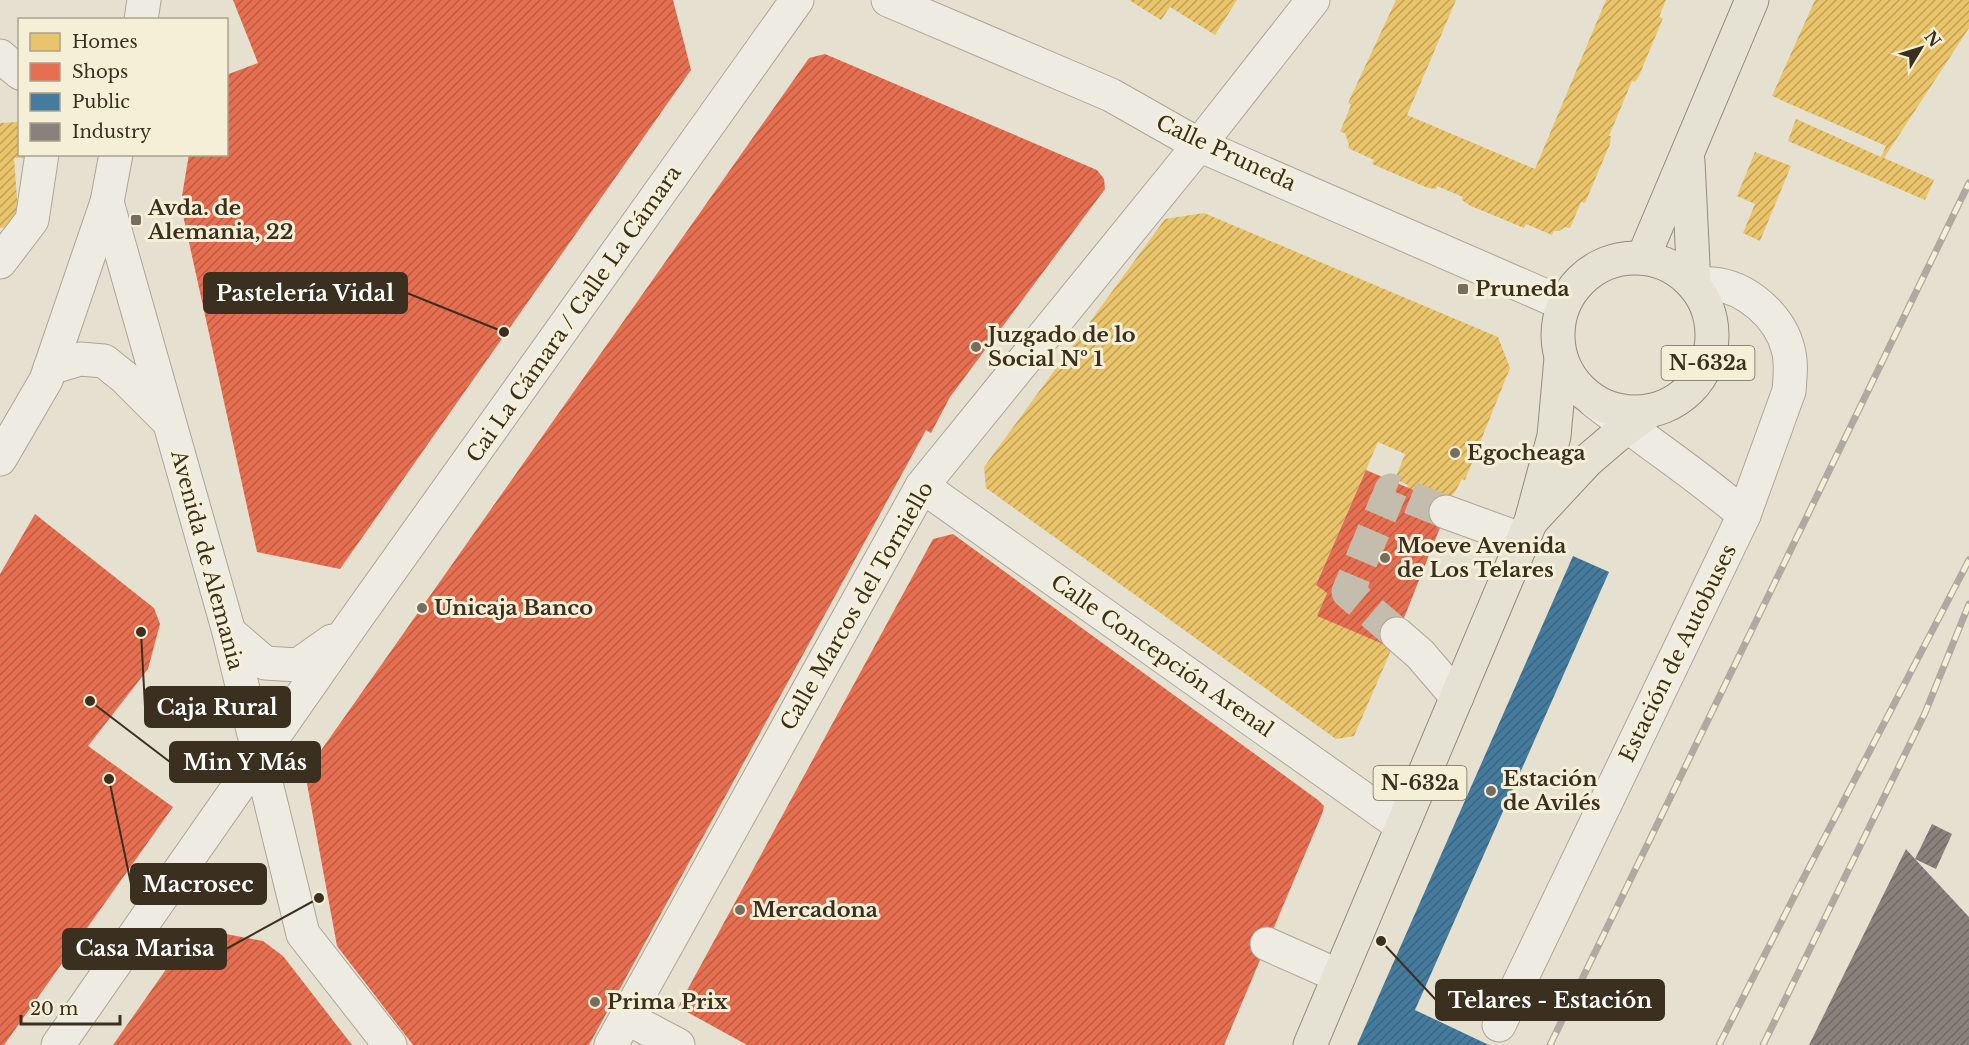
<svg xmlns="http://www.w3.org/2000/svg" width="1969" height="1045" font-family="'Libre Baskerville',serif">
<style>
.homes{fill:url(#homes-hatch)}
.shops{fill:url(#shops-hatch)}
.public{fill:url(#public-hatch)}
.industry{fill:url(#industry-hatch)}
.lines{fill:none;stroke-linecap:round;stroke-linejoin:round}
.minor-tunnel{stroke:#c4bdad;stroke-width:33;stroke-dasharray:33 16;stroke-linecap:butt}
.minor-casing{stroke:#aca598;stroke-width:35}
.major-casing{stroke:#918b7f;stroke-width:35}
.minor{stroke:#eeebe2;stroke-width:33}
.major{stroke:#e5e1d3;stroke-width:33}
.rail-casing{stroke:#aeaaa1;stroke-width:7}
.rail{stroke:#f6efd7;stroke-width:4.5;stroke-dasharray:14;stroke-linecap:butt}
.poi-dot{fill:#776d5e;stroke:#f6efd7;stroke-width:2}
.labels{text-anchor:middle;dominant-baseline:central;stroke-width:6;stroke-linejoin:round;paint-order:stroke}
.shield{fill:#f6efd7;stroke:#736957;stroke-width:1.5}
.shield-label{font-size:20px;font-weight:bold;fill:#3b2f20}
.street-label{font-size:21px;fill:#3b2f20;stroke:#f6efd7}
.poi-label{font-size:21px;font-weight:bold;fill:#3b2f20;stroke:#f6efd7;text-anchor:start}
.leader{fill:none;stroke:#3b2f20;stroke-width:2}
.callout-dot{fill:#3b2f20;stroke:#f6efd7;stroke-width:2}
.callout{fill:#3b2f20;stroke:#3b2f20;stroke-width:2}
.callout-label{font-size:22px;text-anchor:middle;font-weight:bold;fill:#fff}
</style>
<defs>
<pattern id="homes-hatch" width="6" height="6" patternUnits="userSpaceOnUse" patternTransform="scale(1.5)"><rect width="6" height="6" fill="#e9c46a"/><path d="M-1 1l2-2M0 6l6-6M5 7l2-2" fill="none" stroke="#bea057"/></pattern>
<pattern id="shops-hatch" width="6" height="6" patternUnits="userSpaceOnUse" patternTransform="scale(1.5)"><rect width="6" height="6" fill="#e76f51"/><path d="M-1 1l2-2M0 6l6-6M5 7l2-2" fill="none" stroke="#bc5c43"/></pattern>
<pattern id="public-hatch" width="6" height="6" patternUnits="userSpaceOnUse" patternTransform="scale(1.5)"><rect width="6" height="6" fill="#457b9d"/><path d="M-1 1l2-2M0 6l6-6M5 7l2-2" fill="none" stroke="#3b6580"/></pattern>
<pattern id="industry-hatch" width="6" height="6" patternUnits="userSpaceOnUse" patternTransform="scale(1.5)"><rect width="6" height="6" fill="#8a817c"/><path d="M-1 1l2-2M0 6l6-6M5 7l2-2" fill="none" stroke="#726a65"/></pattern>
</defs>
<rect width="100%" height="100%" fill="#e6e0d0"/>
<g class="homes">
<path d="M1129,0H1237L1215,35L1170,7L1161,20Z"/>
<path d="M1396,0H1456L1407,115L1535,169L1606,0H1666L1659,17L1663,18L1639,76L1635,82L1632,81L1609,136H1611L1610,144L1585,203L1581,202L1570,228L1565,227L1559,231H1554L1552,235L1526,224L1524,228L1471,206L1462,200L1463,197L1437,186L1436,189L1428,188L1372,164L1374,160L1348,148L1349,145L1345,133L1340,132L1351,105L1348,103Z"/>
<path d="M1815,0H1969V28L1884,158L1934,180L1925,200L1788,141L1796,119L1881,157L1886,146L1772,96Z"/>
<path d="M20,122V154H35L36,157L14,158L19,226L0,228V123Z"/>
<path d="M1755,152L1791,166L1760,241L1743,233L1755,204L1737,196Z"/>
<path d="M1204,213L1498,337L1510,368L1465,480L1462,479L1455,492L1449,499L1440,502L1407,488L1408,485L1395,479L1405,454L1378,442L1316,585L1327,593L1317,616L1392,648L1354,736L1336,739L986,488L984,467L1165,219Z"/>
</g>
<g class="shops">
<path d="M233,0H673L691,70L340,569L257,552L183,215L185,214L188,198L182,196L189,154H226V75L258,63Z"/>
<path d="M825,54L1097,170L1104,179L1105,189L950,397L931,433L926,430L589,1045H413L337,946L305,773L809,58Z"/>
<path d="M1366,470L1449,505L1392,648L1317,616L1327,593L1316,585Z"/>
<path d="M35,514L154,608L160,624L148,669L88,746L173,807L4,1045H0V574Z"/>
<path d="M953,534L1318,800L1324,806L1322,814L1224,1045H747L678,1007L933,539Z"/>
<path d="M195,928L263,941L283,956L352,1045H113Z"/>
</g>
<path class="public" d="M1573,556L1609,572L1415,1010L1489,1045H1357Z"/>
<path class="industry" d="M1932,824L1952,834L1936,869L1915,859L1969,917V1045H1809L1906,849L1915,859Z"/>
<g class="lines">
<path class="minor-tunnel" d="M1397,634L1348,592L1391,490L1446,512"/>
<g class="minor-casing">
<g id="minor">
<path d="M888,0L1111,95L1199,145L1564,304"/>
<path d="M141,20L144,0"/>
<path d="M0,56L20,73"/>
<path d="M116,154L107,202L229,632L303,934L390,1045"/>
<path d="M0,262L32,220L42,154"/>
<path d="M50,368L80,359L104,361L124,377L166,419"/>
<path d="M1594,401C1644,440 1697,474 1744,515"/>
<path d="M0,459L46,380L107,202"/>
<path d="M922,486L1402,826"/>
<path d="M1446,512L1523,540"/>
<path d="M229,632L265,663L298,665L332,641"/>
<path d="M1397,634L1420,654L1457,697"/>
<path d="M1267,944L1339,976"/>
<path d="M627,1018L678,1045"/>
<path d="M1499,1025L1744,515L1789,391C1790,377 1792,363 1788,349C1780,317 1747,287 1713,284C1707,283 1701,284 1694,285"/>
<path d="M58,1045L350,627L797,0"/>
<path d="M611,1045L922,486L1199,145L1313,0"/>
</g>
</g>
<g class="major-casing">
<g id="major">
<path d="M1688,161L1694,285"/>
<circle cx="1635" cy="335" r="77"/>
<path d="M1643,258L1752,0"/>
<path d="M1534,518L1587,461L1615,437L1646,414"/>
<path d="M1310,1045L1531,521L1554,436L1561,358"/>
</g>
</g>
<use href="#minor" class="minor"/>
<use href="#major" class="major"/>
<g class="rail-casing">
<g id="rail">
<path d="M1550,1045L1969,183"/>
<path d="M1719,1045L1803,879L1969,560"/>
<path d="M1763,1045L1925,713L1969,604"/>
</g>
</g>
<use href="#rail" class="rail"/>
</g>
<g class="poi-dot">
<rect x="130" y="214" width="12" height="12" rx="3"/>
<rect x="1457" y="283" width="12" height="12" rx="3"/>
<circle cx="976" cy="347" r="6"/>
<circle cx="1455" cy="453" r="6"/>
<circle cx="1385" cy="558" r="6"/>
<circle cx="422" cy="608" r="6"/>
<circle cx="1491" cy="791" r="6"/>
<circle cx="740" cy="910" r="6"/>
<circle cx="595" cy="1002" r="6"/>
</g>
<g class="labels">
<g class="shield">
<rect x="1661.5" y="346" width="93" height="34" rx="4.5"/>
<rect x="1373.5" y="766" width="93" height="34" rx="4.5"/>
</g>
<g class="shield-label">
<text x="1708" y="363">N-632a</text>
<text x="1420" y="783">N-632a</text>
</g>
<g class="street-label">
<text transform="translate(1226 153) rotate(25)">Calle Pruneda</text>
<text transform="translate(574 314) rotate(-55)">Cai La Cámara / Calle La Cámara</text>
<text transform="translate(207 560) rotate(75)">Avenida de Alemania</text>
<text transform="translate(857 606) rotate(-60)">Calle Marcos del Torniello</text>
<text transform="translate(1678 653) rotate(-64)">Estación de Autobuses</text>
<text transform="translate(1162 656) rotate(35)">Calle Concepción Arenal</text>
</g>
<g class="poi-label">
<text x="148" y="208">Avda. de<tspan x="148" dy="24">Alemania, 22</tspan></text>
<text x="1475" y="289">Pruneda</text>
<text x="988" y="335">Juzgado de lo<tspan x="988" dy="24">Social Nº 1</tspan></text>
<text x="1467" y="453">Egocheaga</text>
<text x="1397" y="546">Moeve Avenida<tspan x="1397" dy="24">de Los Telares</tspan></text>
<text x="434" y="608">Unicaja Banco</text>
<text x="1503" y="779">Estación<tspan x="1503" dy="24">de Avilés</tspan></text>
<text x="752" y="910">Mercadona</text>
<text x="607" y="1002">Prima Prix</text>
</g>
</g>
<path class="leader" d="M504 332L407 293M141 632L145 707M90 701L170 762M109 779L131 884M319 898L226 949M1381 941L1436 1000"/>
<g class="callout-dot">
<circle cx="504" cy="332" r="6"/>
<circle cx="141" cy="632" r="6"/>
<circle cx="90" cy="701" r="6"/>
<circle cx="109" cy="779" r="6"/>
<circle cx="319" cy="898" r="6"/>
<circle cx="1381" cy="941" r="6"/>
</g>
<g class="callout">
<rect x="204" y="273" width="203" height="40" rx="6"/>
<rect x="145" y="687" width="145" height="40" rx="6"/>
<rect x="170" y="742" width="150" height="40" rx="6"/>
<rect x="131" y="864" width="135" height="40" rx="6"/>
<rect x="63" y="929" width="163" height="40" rx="6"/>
<rect x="1436" y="980" width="228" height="40" rx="6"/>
</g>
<g class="callout-label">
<text x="305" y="301">Pastelería Vidal</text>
<text x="217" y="715">Caja Rural</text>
<text x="245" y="770">Min Y Más</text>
<text x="198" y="892">Macrosec</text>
<text x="145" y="956">Casa Marisa</text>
<text x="1550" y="1008">Telares - Estación</text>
</g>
<rect x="18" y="18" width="210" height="138" fill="#f6efd7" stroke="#aba28e" stroke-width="1.5"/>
<rect x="30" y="33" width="30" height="18" fill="#e9c46a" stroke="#aba28e" stroke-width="1.5"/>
<text x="72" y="48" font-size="18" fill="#3b2f20">Homes</text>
<rect x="30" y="63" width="30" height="18" fill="#e76f51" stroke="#aba28e" stroke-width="1.5"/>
<text x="72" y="78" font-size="18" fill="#3b2f20">Shops</text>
<rect x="30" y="93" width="30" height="18" fill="#457b9d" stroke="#aba28e" stroke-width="1.5"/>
<text x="72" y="108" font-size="18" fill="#3b2f20">Public</text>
<rect x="30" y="123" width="30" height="18" fill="#8a817c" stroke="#aba28e" stroke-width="1.5"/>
<text x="72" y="138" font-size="18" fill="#3b2f20">Industry</text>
<g transform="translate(1921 48) rotate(52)" stroke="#f6efd7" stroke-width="4.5" paint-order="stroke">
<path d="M0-4.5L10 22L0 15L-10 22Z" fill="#3b2f20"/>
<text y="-9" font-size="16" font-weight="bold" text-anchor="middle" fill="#3b2f20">N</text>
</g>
<path d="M21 1015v9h99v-9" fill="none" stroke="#3b2f20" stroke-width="3"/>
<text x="30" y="1015" font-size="18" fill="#3b2f20" stroke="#f6efd7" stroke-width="4.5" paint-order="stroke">20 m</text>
</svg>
